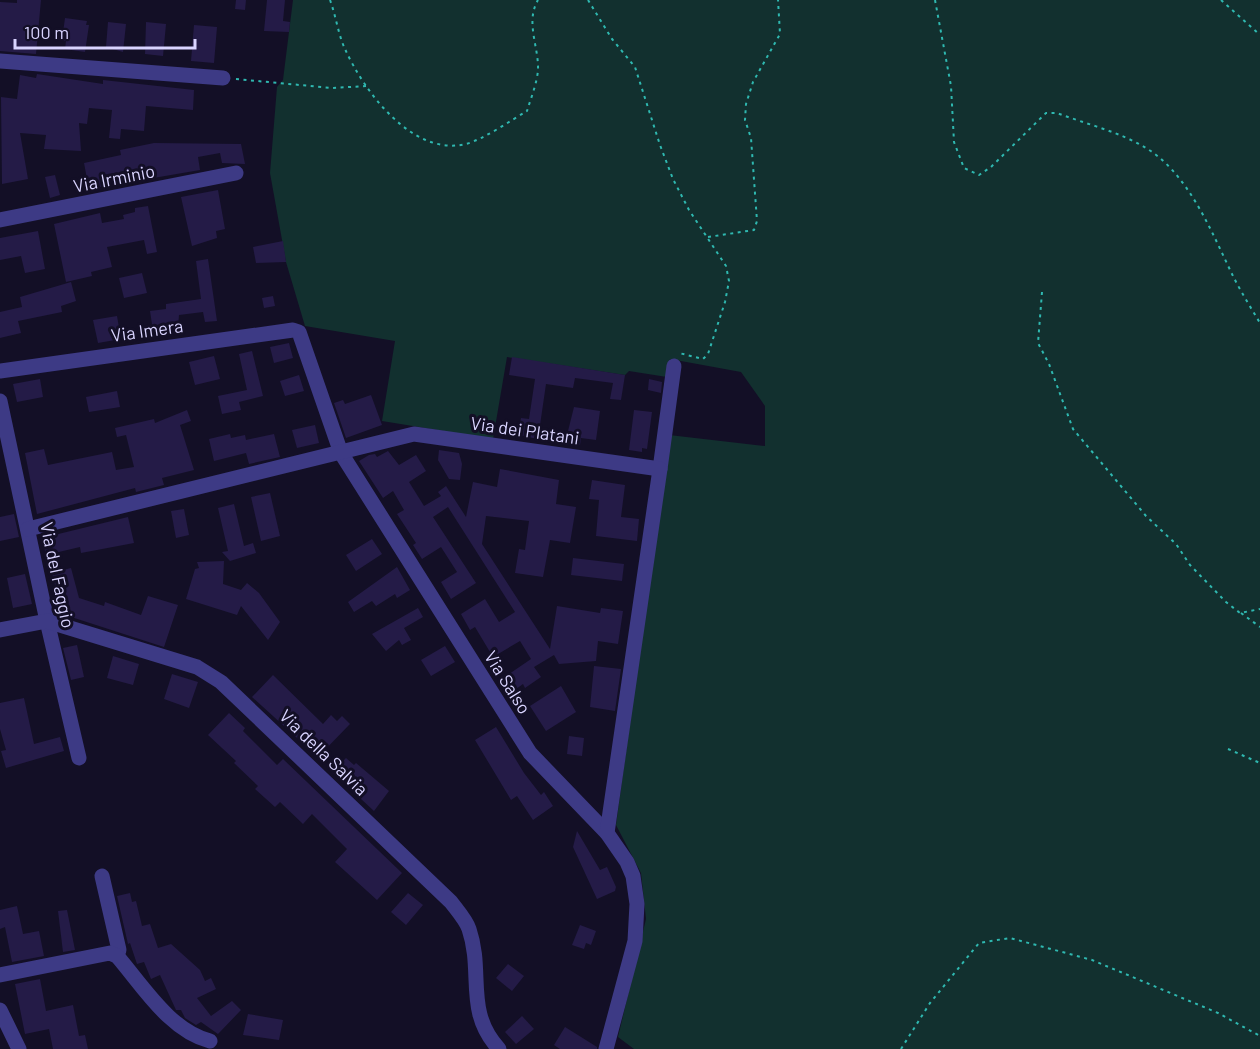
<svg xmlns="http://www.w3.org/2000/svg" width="1260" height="1049" font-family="Barlow,sans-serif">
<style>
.green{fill:#12302f}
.building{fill:#241b47}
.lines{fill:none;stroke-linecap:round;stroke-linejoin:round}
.path{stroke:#2fb8b0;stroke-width:2;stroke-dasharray:3 4.5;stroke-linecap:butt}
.minor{stroke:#3d3a85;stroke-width:15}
.labels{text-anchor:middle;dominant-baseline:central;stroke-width:6;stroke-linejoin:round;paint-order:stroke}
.street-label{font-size:18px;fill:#d9d4ff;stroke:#130f26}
</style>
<rect width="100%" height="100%" fill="#130f26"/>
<path class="green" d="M293,0H1260V1049H634L618,1037L646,919L641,873L616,825L669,435L765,446V406L741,372L670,359L667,377L629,371L625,375L507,357L493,439L382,421L395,341L305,326L286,262L270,173L277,87L283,80Z"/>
<g class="building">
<path d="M17,0H41L36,54L0,51V2L17,3Z"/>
<path d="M236,0H246L245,10L235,9Z"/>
<path d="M267,0H285L283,21L290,22L289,32L264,31Z"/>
<path d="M65,18L87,21L86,25H89L85,52L65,49L66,41L62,40Z"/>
<path d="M108,22L126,24L123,52L106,47Z"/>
<path d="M146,22L166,24L163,56L145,54Z"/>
<path d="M194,25L217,27L214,63L191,61Z"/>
<path d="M37,74L103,84V80L194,90L193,110L146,106L144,131L121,129L120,139L109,138L112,110L89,108L87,124L79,123L81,151L44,149L46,135L20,133L28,179L2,184L1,97L17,99L20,75L36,78Z"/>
<path d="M154,143L241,144L245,164L222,163L220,153L198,157L200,170L89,189L84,163L121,155L120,150Z"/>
<path d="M55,175L60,195L50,198L45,177Z"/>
<path d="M218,190L225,229L216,231L217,238L192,246L181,197Z"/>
<path d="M148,206L157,252L147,254L144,240L107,247L112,267L91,272L92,276L66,282L54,224L100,213L102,223L124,219L123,215L135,212V208Z"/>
<path d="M38,231L45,269L25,273L21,256L0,260V238Z"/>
<path d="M283,241L286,262L256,263L253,247Z"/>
<path d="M208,259L217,321L205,322L203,312L179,315L178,327L153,331L150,311L166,309V304L201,299L196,261Z"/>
<path d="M142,273L147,293L124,298L119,278Z"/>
<path d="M71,282L76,301L61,306L62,312L18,321L21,333L0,338V312L22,307L20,297Z"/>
<path d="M273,296L275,306L264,308L262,298Z"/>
<path d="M117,316L121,339L98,343L93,320Z"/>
<path d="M289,343L293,358L274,363L270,347Z"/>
<path d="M252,351L263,396L239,402L241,410L222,414L218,396L247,390L239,354Z"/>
<path d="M214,356L220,379L195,385L189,362Z"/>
<path d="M512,357L625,375L621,400L610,399L613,383L575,378L573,388L546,384L538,439L518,435L521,418L529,419L535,379L509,375Z"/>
<path d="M299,375L304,391L285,396L280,381Z"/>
<path d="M40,379L43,397L17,402L13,384Z"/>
<path d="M649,379L662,382L661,393L648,390Z"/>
<path d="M117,391L120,407L89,412L86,397Z"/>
<path d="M371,395L382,425L346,438L334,403L343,400L345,404Z"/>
<path d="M574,407L600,411L596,440L581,438L580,445L565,443Z"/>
<path d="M187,410L191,421L180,425L194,470L162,478L164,485L136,492L135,488L37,514L25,453L44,449L48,465L112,452L116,470L134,467L126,435L117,437L115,428L154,419L155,423Z"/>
<path d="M634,410L652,412L647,449L642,448V452L629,450Z"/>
<path d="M315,425L319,443L297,448L292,430Z"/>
<path d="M230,434L231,438L245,435L246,440L274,434L280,457L249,464L246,453L214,461L209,439Z"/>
<path d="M439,450L459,453L462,464L460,480L449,479L438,460Z"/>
<path d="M388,451L399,465L416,455L426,471L409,482L424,506L441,496L438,492L446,486L466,517L473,482L497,487L500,469L559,480L556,504L576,507L570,543L550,540L543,577L515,573L519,549L525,550L529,521L486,516L482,544L550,649L557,606L600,613L601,608L623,611L618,644L598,641L596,661L559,664L554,655L534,667L541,677L525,688L523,684L516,689L506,676L531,659L520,641L493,657L475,627L470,630L461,614L485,599L499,622L515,612L448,507L433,517L476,583L451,599L441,582L457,572L441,547L422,559L413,545L416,543L397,514L404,510L393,491L383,498L359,461L369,455L375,454L377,457Z"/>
<path d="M592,480L625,485L621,517L639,519L637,541L596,536L599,500L589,499Z"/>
<path d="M270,493L280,536L261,541L251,497Z"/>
<path d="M234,504L244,546L253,543L256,553L230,561L222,552L228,551L218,508Z"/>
<path d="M184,509L189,535L176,538L171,511Z"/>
<path d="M14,514L19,537L0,541V517Z"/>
<path d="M128,517L134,543L81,553L80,547L46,555L42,538Z"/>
<path d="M372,539L382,554L356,571L346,555Z"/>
<path d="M573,558L624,564L622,581L571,575Z"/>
<path d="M224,561L223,584L241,590L247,583L259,593L280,622L268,640L241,606L237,615L186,599L195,569L199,568L197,562Z"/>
<path d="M397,567L410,590L397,598L395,594L376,606L372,601L354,612L348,602Z"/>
<path d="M71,568L79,598L104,606L105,602L141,615L148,596L178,605L164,647L62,614L58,610L59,601L52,573Z"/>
<path d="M25,574L32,604L13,608L7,578Z"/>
<path d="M418,608L423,617L404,628L411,640L402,645L399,640L386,651L372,634Z"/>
<path d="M77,645L84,677L71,680L63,648Z"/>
<path d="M445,646L455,662L431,676L421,660Z"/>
<path d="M113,656L139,664L133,685L107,678Z"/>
<path d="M594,666L621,669L615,711L590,707Z"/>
<path d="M172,674L198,682L189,708L164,699Z"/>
<path d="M273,675L323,724L331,715L337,721L342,716L350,724L318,757L252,697Z"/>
<path d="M561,686L576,712L546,731L530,706Z"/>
<path d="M24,698L34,744L60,737L64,751L6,768L1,751L6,750L0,729V703Z"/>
<path d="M229,713L245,728L243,731L277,765L283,759L402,873L377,900L335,862L347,849L312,814L303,824L280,802L275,807L255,789L258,786L234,763L236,761L208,735Z"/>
<path d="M496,727L524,773L541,795L544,792L553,806L533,820L517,796L511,800L475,740Z"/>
<path d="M569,736L584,738L582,756L567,754Z"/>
<path d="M346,758L354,765L356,763L389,791L374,811L332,772Z"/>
<path d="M577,831L600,870L607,867L616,887L615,891L597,899L573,847Z"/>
<path d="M130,893L132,902L136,901L142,926L150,924L158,948L171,944L200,970L205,981L211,978L216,989L197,998L211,1016L232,1001L241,1010L218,1034L201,1022L196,1025L185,1018L181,1010H176L160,975L151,979L144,962L137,964L130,943L128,944L117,896Z"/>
<path d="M408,893L423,905L406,925L391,912Z"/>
<path d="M17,906L23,934L39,931L44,956L12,962L5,927L0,929V910Z"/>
<path d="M67,910L75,950L63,952L58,911Z"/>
<path d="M580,925L596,931L591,945L586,943L584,949L572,945Z"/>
<path d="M508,964L524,976L512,991L496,978Z"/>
<path d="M40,979L46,1011L73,1005L79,1036L85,1035L88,1049H53L49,1029L25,1034L15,984Z"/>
<path d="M248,1014L283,1020L279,1040L243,1035Z"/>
<path d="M522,1016L534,1029L516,1044L505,1032Z"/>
<path d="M565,1027L597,1047V1049H560L554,1045Z"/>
</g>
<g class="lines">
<g class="path">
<path d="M330,0C336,16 338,34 345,49C364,91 412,157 466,144C484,139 510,121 527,111C531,98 537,83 538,70C539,47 525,22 538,0"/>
<path d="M588,0L612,39L635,67L660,145L673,179L689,210L726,266L729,281L725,302L708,354L703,359L679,353"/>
<path d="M935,0L951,86L954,142L964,168L979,175L991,167L1046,113H1057C1086,124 1120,132 1146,148C1189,174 1212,233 1233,276C1241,292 1251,308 1260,323"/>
<path d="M1221,0L1260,35"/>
<path d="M236,79L332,88L367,86"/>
<path d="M708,237L754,230L757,221L751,138L745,120L746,104L753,82L780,34L778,0"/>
<path d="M1042,292L1038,343L1049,364L1073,429L1146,516L1176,544L1190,565L1226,602L1240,613L1260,609"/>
<path d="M1241,613L1260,627"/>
<path d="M1228,749L1260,763"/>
<path d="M901,1049L930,1003L979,943L1010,938L1092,960L1218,1013L1260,1036"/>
</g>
<g class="minor">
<path d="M0,61L223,78"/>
<path d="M0,220L236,173"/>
<path d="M0,371L293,330L299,332L341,453L530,753L607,833L627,862L633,876L637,904L635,941L606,1049"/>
<path d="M0,401L47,621L79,758"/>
<path d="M660,469L674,366"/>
<path d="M28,529L414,434L660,469L607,833"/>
<path d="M0,630L47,621L197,667L221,682L451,902C457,910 466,920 469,929C484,973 464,1011 499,1049"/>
<path d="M102,876L119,950L117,956"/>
<path d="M0,975L110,953L117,956C143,986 170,1031 210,1041"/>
<path d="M0,1010L19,1049"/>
</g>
</g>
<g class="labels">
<g class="street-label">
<text transform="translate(114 178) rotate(-11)">Via Irminio</text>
<text transform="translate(147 330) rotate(-8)">Via Imera</text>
<text transform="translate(525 430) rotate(8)">Via dei Platani</text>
<text transform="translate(58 575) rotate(78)">Via del Faggio</text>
<text transform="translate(508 682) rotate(58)">Via Salso</text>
<text transform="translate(324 752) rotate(44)">Via della Salvia</text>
</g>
</g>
<path d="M15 39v9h180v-9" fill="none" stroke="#d9d4ff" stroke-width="3"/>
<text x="24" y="39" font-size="18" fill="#d9d4ff" stroke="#130f26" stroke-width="4.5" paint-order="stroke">100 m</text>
</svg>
